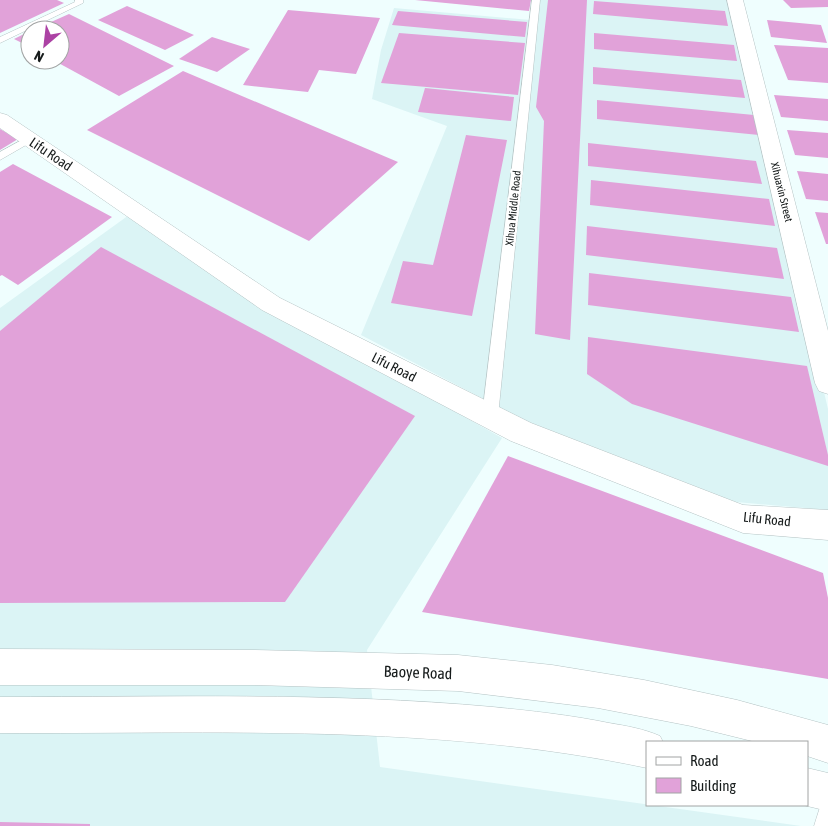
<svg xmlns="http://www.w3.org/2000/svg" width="828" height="826" font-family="'Asap Condensed',sans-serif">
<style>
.built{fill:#dbf4f5}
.building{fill:#e1a2d9}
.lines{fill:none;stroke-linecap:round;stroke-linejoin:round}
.service-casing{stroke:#b5c3c4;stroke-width:1}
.minor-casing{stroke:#b5c3c4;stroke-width:1}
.secondary-casing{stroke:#b5c3c4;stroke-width:1}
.service{fill:#fff;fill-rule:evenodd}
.minor{fill:#fff;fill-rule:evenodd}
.secondary{fill:#fff;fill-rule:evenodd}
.labels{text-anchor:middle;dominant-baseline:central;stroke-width:4.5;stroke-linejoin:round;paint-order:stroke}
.far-street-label{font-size:11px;fill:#161b1b;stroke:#fff}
.street-label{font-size:14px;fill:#161b1b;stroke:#fff}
.near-street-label{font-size:16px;fill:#161b1b;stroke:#fff}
</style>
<rect width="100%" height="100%" fill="#effefe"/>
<g class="built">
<path d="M533,0H731L828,409V510L736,502L524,420L361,335L447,126L372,99L381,50L394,8L531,20Z"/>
<path d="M129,215L224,281L502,438L367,650L380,767L801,826H0V308Z"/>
</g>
<g class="building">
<path d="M0,0H57L64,3L0,33Z"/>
<path d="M415,0H531L529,11Z"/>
<path d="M548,0H587L570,340L535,334L544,121L536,107Z"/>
<path d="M783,0H828V7L791,8Z"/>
<path d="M594,1L725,11L728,26L593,14Z"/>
<path d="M127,6L194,35L165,50L98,20Z"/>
<path d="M288,10L380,18L356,74L319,70L308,92L243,85Z"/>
<path d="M398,11L527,22L525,37L392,25Z"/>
<path d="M69,14L174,66L119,96L53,60H60V30H33Z"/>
<path d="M767,20L821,25L827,43L771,37Z"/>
<path d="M30,31V47L14,39Z"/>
<path d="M399,33L525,43L518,95L381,83Z"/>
<path d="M594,33L734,45L737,61L594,49Z"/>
<path d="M212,37L250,49L217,72L179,59Z"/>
<path d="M774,45L828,48V83L788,80Z"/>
<path d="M593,67L741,80L745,98L593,84Z"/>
<path d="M183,71L398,162L309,241L87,130Z"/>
<path d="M425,88L514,97L511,121L418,112Z"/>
<path d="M774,95L828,99V121L781,117Z"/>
<path d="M597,100L754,115L759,135L597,119Z"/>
<path d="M0,129L18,139L0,150Z"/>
<path d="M787,130L828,133V158L795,155Z"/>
<path d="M466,135L507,140L472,316L391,303L403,261L433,265Z"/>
<path d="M588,143L756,161L762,184L588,166Z"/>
<path d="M13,164L112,217L18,285L2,275L0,276V172Z"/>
<path d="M797,171L828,174V201L806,199Z"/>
<path d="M591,180L769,199L775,226L590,205Z"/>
<path d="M815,212L828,213V244H826Z"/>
<path d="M587,226L777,248L784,279L586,255Z"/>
<path d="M101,247L415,416L285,602L0,603V331Z"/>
<path d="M589,273L791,297L799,332L588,305Z"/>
<path d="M588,337L807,366L828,455V466L632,404L587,374Z"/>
<path d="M508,456L823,573L828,598V679L422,612Z"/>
<path d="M0,822L90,824V826H0Z"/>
</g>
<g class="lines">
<g class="service-casing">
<g id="service">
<path d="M75,0H83V3L0,43V37L75,2Z"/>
<path d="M532,0H540L498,416L495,421L490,422L485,421L482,416Z"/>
<path d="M29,136L33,137L34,139L33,141L0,160V152Z"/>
<path d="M828,804V826H814L820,807Z"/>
</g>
</g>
<g class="minor-casing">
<g id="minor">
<path d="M727,0H743L828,331V394L819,391L815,383Z"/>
<path d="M0,113L7,115L280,298L531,423L743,505L828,510V540L743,533L511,441L262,310L0,128Z"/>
</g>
</g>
<g class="secondary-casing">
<g id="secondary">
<path d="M0,649L255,650L458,655L552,665L644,680L737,700L828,725V763L807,756V742H756L691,726L598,708L458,691L255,685H0Z"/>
<path d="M0,697C164,697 329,692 493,707C532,711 570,715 609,723C627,726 644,729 660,736L663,742H647V768C435,723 215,734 0,733Z"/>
<path d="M807,768L828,773V811L803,805H807Z"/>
</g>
</g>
<use href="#service" class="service"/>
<use href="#minor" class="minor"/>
<use href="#secondary" class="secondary"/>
</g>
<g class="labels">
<g class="far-street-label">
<text transform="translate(782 192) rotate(76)">Xihuaxin Street</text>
<text transform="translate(513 208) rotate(-84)">Xihua Middle Road</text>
</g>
<g class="street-label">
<text transform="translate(51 154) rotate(34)">Lifu Road</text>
<text transform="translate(394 367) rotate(27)">Lifu Road</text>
<text transform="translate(767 519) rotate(6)">Lifu Road</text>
</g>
<g class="near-street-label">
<text transform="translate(418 672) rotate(2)">Baoye Road</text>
</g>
</g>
<rect x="646" y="741" width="162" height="65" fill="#ffffff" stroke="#a2a4a4"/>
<rect x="656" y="757" width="25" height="8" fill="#ffffff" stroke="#a2a4a4"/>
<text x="690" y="766" font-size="15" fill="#161b1b">Road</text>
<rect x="656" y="778" width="25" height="15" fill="#e1a2d9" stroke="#a2a4a4"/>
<text x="690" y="791" font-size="15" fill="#161b1b">Building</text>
<g transform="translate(45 45) rotate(208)"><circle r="24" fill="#ffffff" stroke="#a2a4a4"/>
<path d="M0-4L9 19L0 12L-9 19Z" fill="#ac42a4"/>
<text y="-8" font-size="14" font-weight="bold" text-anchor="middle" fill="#161b1b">N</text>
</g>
</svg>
